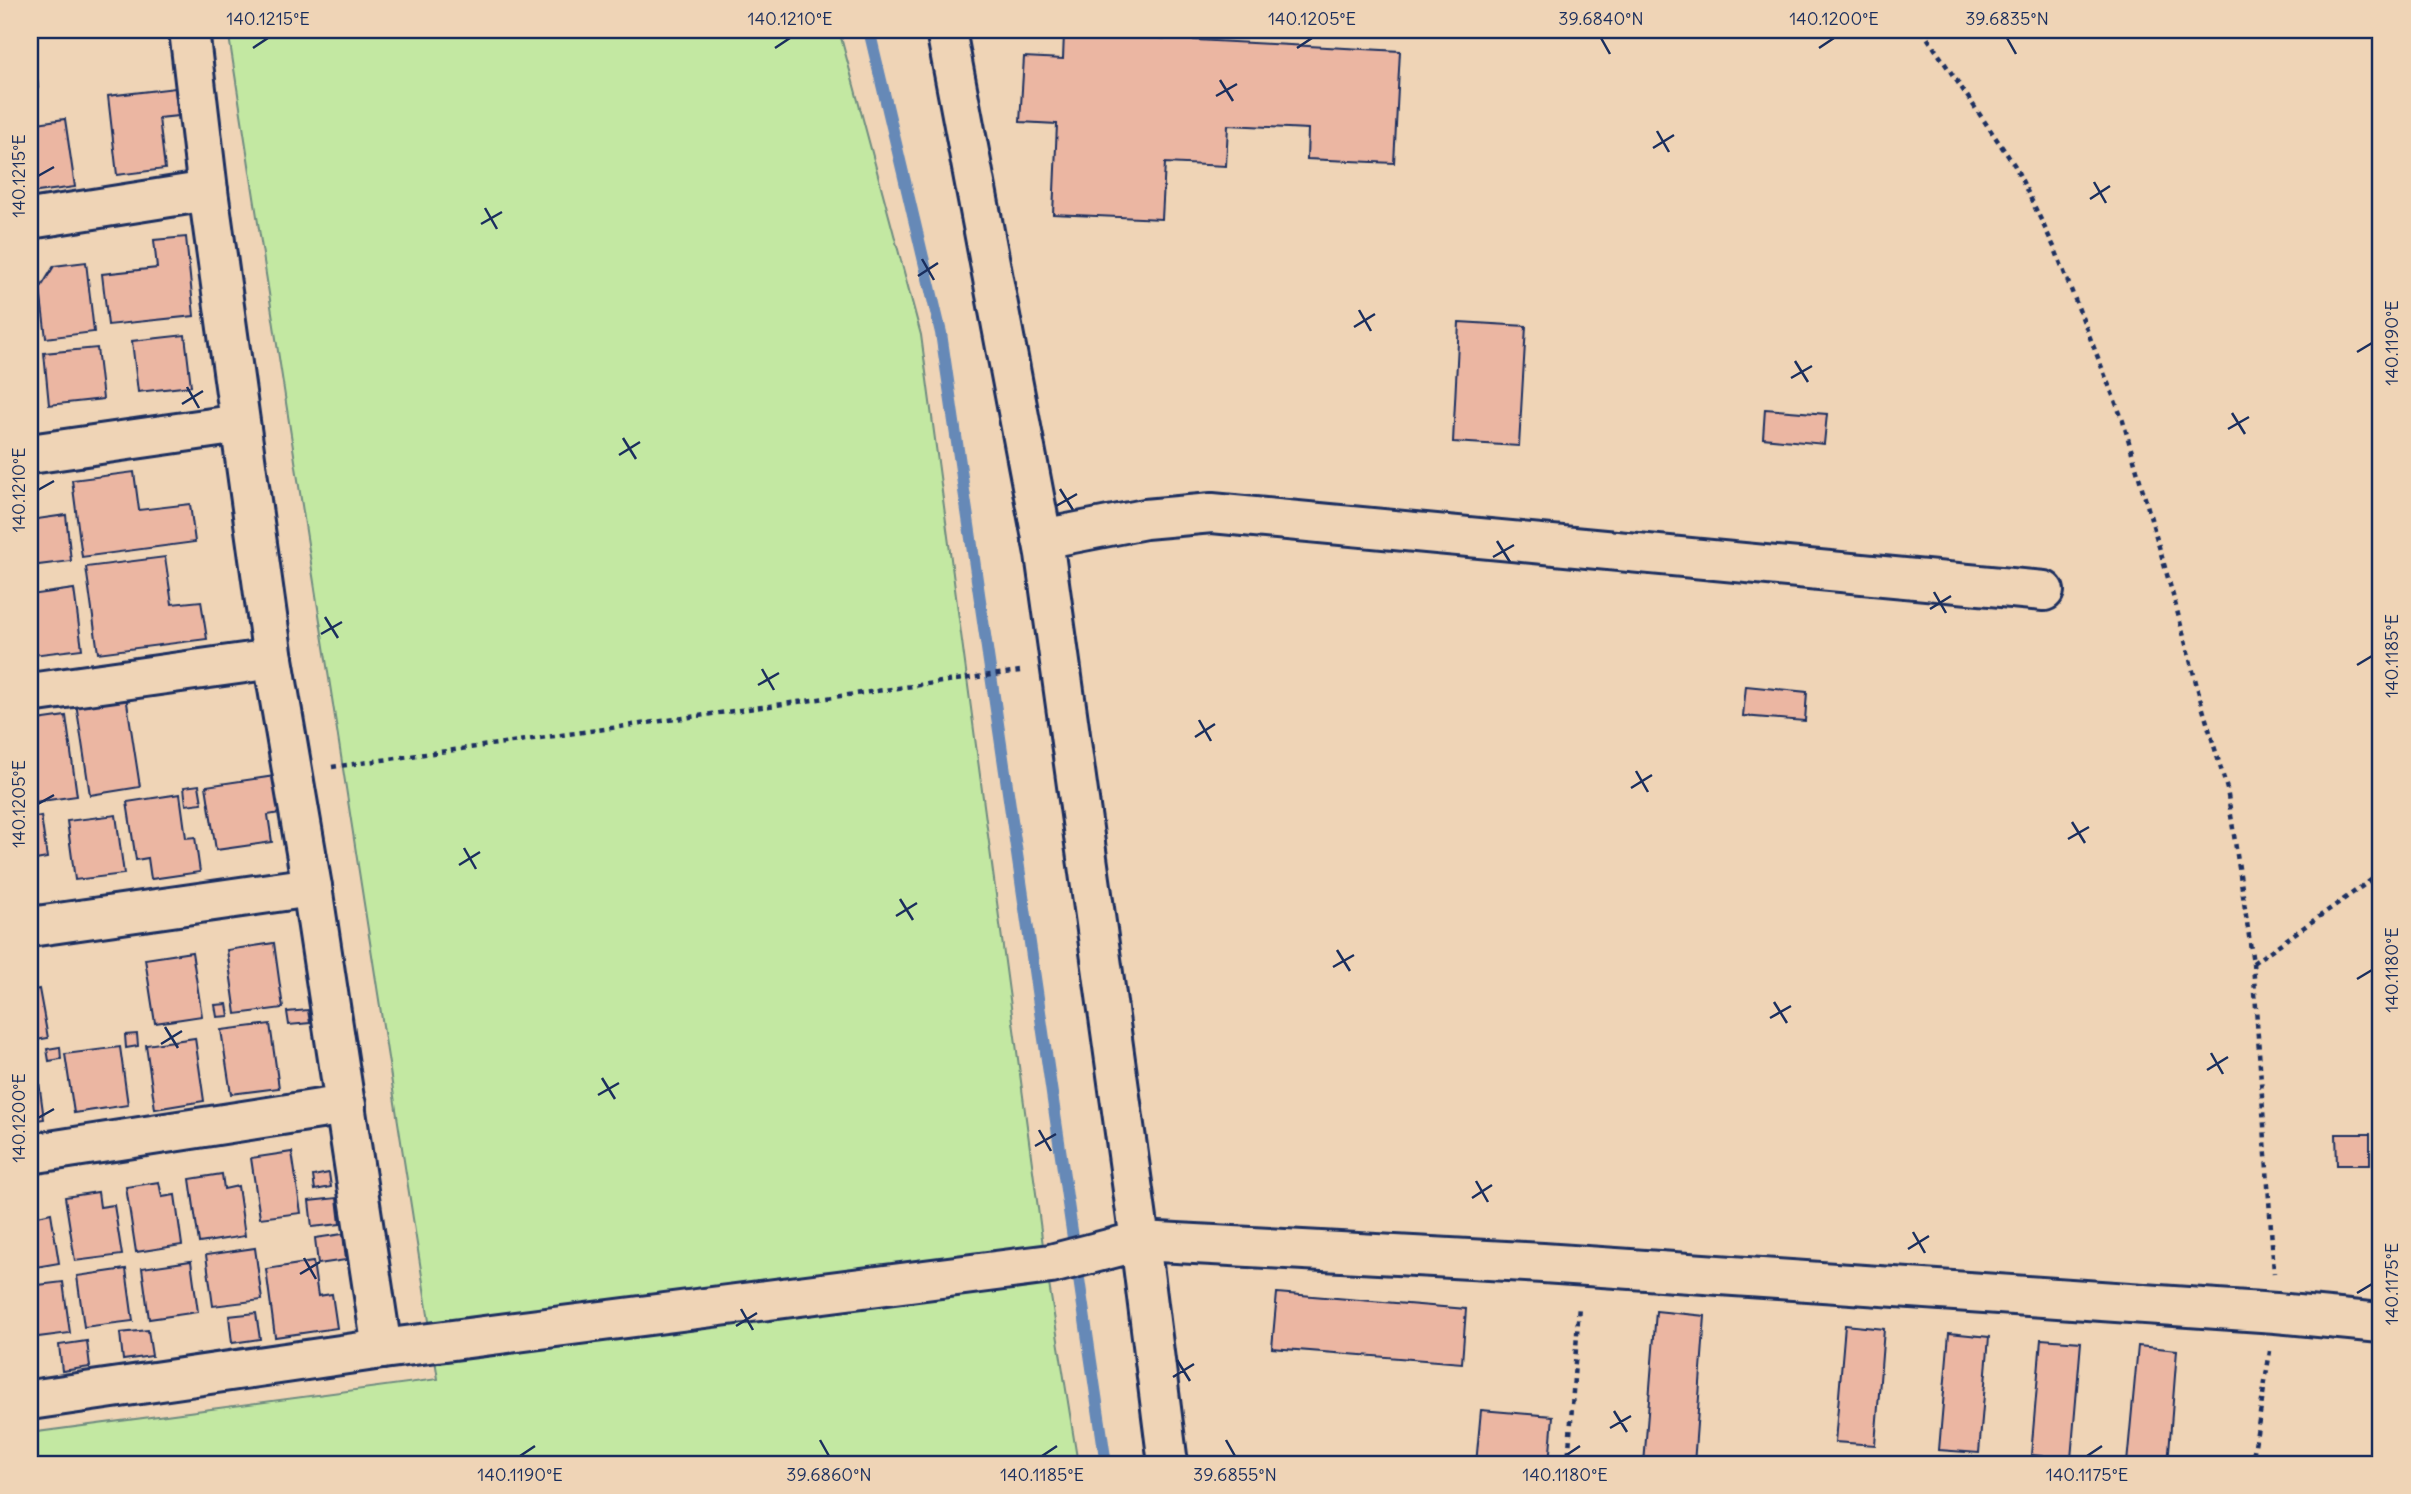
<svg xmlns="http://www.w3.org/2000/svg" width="2411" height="1494" font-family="Delius,sans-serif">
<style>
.green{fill:#c3e8a2;stroke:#6f8c80;stroke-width:2}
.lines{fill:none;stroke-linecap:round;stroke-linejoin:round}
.stream{stroke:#6689b7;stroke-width:12}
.building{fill:#ebb6a2;stroke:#1b2f5e;stroke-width:2}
.minor-casing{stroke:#1b2f5e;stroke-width:44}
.tertiary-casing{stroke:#1b2f5e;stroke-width:44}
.path{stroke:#1b2f5e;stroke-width:4.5;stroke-dasharray:5 5;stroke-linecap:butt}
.minor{stroke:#efd4b6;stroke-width:38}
.tertiary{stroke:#efd4b6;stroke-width:38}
.ticks{fill:none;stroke:#1b2f5e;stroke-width:2.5}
.neatline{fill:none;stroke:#1b2f5e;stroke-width:2.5}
.ticks-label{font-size:18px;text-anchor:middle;fill:#1b2f5e}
</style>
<rect width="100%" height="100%" fill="#efd4b6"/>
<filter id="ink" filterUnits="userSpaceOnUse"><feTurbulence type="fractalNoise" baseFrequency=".0143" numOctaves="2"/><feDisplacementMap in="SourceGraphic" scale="14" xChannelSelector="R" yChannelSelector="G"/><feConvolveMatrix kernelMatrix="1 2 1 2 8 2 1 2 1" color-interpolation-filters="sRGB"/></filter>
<g filter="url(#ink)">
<path class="green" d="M228,30H839L921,335L1044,1253L1078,1464H30V1433L438,1379Z"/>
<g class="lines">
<path class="stream" d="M869,30L941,333L1106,1464"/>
</g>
<g class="building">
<path d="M1064,33L1400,51L1394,163L1307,159L1308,129L1228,125L1226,166L1165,163L1162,219L1053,214L1057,124L1020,122L1024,57L1063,59Z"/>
<path d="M34,56L38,87L30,89V57Z"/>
<path d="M175,88L178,116L159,118L165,169L117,175L108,96Z"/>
<path d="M65,119L75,187L30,193V124Z"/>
<path d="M186,237L194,316L108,325L102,274L157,268L154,240Z"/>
<path d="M86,262L94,332L46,338L40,289L54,266Z"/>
<path d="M1459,322L1526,326L1519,446L1453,442Z"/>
<path d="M185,335L191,386L138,392L132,341Z"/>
<path d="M97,348L103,399L49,405L44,353Z"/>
<path d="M1765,409L1827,414L1824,444L1763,438Z"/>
<path d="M134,472L139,510L190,504L195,542L82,557L72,480Z"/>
<path d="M66,515L71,561L30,566V520Z"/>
<path d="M165,557L172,604L201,601L207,639L98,653L86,567Z"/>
<path d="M74,589L82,649L33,655L30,623V595Z"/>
<path d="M1746,686L1807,692L1805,721L1743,716Z"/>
<path d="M126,696L140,787L90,795L76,703Z"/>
<path d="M66,716L77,796L34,802L30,771V721Z"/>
<path d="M275,776L280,813L268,815L272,842L216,850L206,786Z"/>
<path d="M199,785L202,803L186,805L184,787Z"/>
<path d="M180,794L186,838L195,837L200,872L151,879L148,858L136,860L127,802Z"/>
<path d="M116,815L124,874L75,880L67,821Z"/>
<path d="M41,816L47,858L30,861V818Z"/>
<path d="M274,943L283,1008L236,1014L227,950Z"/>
<path d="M192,952L202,1016L155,1023L145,959Z"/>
<path d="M39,989L48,1038L30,1041V991Z"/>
<path d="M227,1004L229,1016L217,1017L215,1005Z"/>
<path d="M308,1010L310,1023L289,1025L287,1012Z"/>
<path d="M270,1024L279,1088L231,1094L221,1030Z"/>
<path d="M137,1034L138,1046L126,1048L125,1035Z"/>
<path d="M195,1038L204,1101L155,1109L146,1045Z"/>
<path d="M60,1047L61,1059L49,1061L47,1049Z"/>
<path d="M120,1047L128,1105L74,1113L65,1054Z"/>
<path d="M36,1060L44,1119L30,1121V1061Z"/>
<path d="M2336,1134H2370V1165H2337Z"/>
<path d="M292,1152L301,1213L260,1218L251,1158Z"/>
<path d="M329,1173L331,1187L315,1190L313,1176Z"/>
<path d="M222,1174L224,1189L238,1186L245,1236L199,1243L190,1179Z"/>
<path d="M159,1182L162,1197L175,1195L182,1245L136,1252L126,1187Z"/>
<path d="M98,1192L100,1207L114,1205L122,1255L75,1261L65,1197Z"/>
<path d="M337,1198L340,1224L312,1227L309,1201Z"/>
<path d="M36,1201L38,1216L51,1213L59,1263L30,1268V1202Z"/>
<path d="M343,1234L346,1260L318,1264L315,1238Z"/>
<path d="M255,1248L262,1300L213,1306L206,1255Z"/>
<path d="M191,1261L198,1312L149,1319L142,1268Z"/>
<path d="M313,1262L318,1296L332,1294L337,1328L275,1337L266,1269Z"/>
<path d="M126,1269L133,1321L84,1327L77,1276Z"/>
<path d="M63,1282L70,1333L30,1338V1286Z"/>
<path d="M1277,1293L1466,1309L1462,1363L1272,1348Z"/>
<path d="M1656,1311L1705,1316L1694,1464H1644Z"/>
<path d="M256,1313L260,1339L232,1343L229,1316Z"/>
<path d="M1845,1325L1884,1329L1875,1445L1835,1442Z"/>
<path d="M148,1330L152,1356L123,1360L120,1333Z"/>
<path d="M1949,1333L1989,1337L1979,1453L1939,1450Z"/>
<path d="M2041,1339L2081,1342L2071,1459L2031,1455Z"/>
<path d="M87,1341L90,1367L62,1371L59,1345Z"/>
<path d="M2138,1346L2177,1350L2168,1464L2127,1463Z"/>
<path d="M1481,1410L1553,1416L1549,1464H1476Z"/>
</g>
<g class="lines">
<g class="minor-casing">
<g id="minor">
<path d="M189,30L208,191L273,659L312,887L382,1349"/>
<path d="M30,219L208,191"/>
<path d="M30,454L240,424"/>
<path d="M1042,539L1145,519L1212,513L2044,591"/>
<path d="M30,693L273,659"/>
<path d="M30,927L312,887"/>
<path d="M30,1154L346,1105"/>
<path d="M30,1400L382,1349L1051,1264L1140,1241L1543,1263L2276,1313L2381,1323"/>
</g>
</g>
<g class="tertiary-casing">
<path id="tertiary" d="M946,30L1045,554L1140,1241L1168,1464"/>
</g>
<g class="path">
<path d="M1922,30L2015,166L2055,249L2123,421L2174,599L2203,709L2227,789L2239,868L2253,963L2274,1273"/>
<path d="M332,767L1020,671"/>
<path d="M2253,963L2381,873"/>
<path d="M1568,1464L1579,1305"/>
<path d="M2252,1464L2270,1351"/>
</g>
<use href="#minor" class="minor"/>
<use href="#tertiary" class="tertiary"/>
</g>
</g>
<path class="ticks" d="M1601,38L1610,54M2007,38L2016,54M253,48L268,38M775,48L790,38M1297,48L1312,38M1819,48L1834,38M1220,80L1233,101M1216,96L1237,84M1657,131L1669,152M1653,148L1674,135M38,176L54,167M2094,182L2106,203M2090,199L2110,186M485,208L497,229M481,224L502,212M922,259L934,280M918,276L938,263M1359,310L1371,331M1354,327L1375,314M2357,352L2372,343M1795,361L1808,382M1791,378L1812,366M187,387L199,408M182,404L203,391M2232,413L2245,434M2228,429L2249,417M623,438L636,459M619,455L640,442M1060,489L1073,510M38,490L54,481M1056,506L1077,494M1497,541L1510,562M1493,557L1514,545M1934,592L1946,613M1930,609L1951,596M325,617L338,638M321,634L342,622M2357,665L2372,656M762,669L774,690M758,685L779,673M1199,720L1211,741M1195,737L1215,724M1636,771L1648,792M1631,788L1652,775M38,804L54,795M2072,822L2085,843M2068,839L2089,827M464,848L476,869M459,865L480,852M900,899L913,920M896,916L917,903M1337,950L1350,971M1333,967L1354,955M2357,979L2372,970M1774,1002L1787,1023M1770,1018L1791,1006M165,1027L178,1048M161,1044L182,1031M2211,1053L2223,1074M2207,1070L2228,1057M602,1078L615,1099M598,1095L619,1083M38,1118L54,1109M1039,1130L1051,1151M1035,1146L1056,1134M1476,1181L1488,1202M1472,1198L1492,1185M1913,1232L1925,1253M1908,1249L1929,1236M304,1258L316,1279M300,1274L320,1262M2357,1293L2372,1284M741,1309L753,1330M736,1326L757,1313M1177,1360L1190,1381M1173,1377L1194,1364M1614,1411L1627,1432M1610,1428L1631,1416M820,1440L829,1456M1226,1440L1235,1456M520,1456L535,1446M1042,1456L1057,1446M1565,1456L1580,1446M2087,1456L2102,1446"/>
<rect width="2411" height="1494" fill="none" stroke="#efd4b6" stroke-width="77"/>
<rect x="38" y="38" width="2334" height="1418" class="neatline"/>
<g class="ticks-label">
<text x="268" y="25">140.1215°E</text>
<text x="790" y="25">140.1210°E</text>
<text x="1312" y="25">140.1205°E</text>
<text x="1601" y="25">39.6840°N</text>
<text x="1834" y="25">140.1200°E</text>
<text x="2007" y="25">39.6835°N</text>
<text transform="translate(19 176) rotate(-90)" y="6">140.1215°E</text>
<text transform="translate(2392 343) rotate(-90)" y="6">140.1190°E</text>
<text transform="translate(19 490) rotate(-90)" y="6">140.1210°E</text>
<text transform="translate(2392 656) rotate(-90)" y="6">140.1185°E</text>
<text transform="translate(19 804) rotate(-90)" y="6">140.1205°E</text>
<text transform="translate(2392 970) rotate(-90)" y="6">140.1180°E</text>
<text transform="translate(19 1118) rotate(-90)" y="6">140.1200°E</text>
<text transform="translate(2392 1284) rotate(-90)" y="6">140.1175°E</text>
<text x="520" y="1481">140.1190°E</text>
<text x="829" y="1481">39.6860°N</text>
<text x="1042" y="1481">140.1185°E</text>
<text x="1235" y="1481">39.6855°N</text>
<text x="1565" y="1481">140.1180°E</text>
<text x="2087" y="1481">140.1175°E</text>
</g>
</svg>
